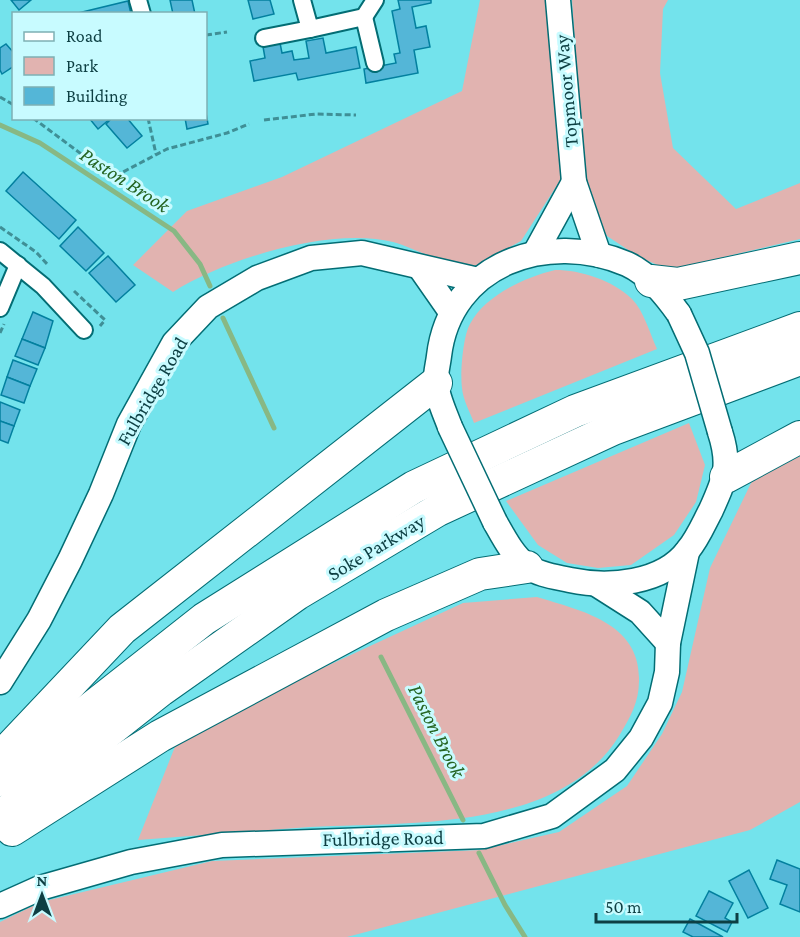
<svg xmlns="http://www.w3.org/2000/svg" width="800" height="937" font-family="'Crimson Pro',serif">
<style>
.green{fill:#e1b3b0}
.lines{fill:none;stroke-linecap:round;stroke-linejoin:round}
.stream{stroke:#88b884;stroke-width:5}
.building{fill:#54b6d7;stroke:#03809f;stroke-width:1.5}
.street-casing{stroke:#036d74;stroke-width:20}
.secondary-casing{stroke:#036d74;stroke-width:27}
.highway-casing{stroke:#036d74;stroke-width:34}
.path{stroke:#3f8f96;stroke-width:3;stroke-dasharray:6 3;stroke-linecap:butt}
.street{stroke:#fff;stroke-width:16}
.secondary{stroke:#fff;stroke-width:24}
.highway{stroke:#fff;stroke-width:32}
.secondary-bridge-casing{stroke:#036d74;stroke-width:27;stroke-linecap:butt}
.secondary-bridge{stroke:#fff;stroke-width:24}
.labels{text-anchor:middle;dominant-baseline:central;stroke-width:6;stroke-linejoin:round;paint-order:stroke}
.street-label{font-size:20px;fill:#0d3f43;stroke:#c8fbff}
.water-label{font-size:21px;font-style:italic;fill:#256523;stroke:#c8fbff}
</style>
<rect width="100%" height="100%" fill="#73e3ec"/>
<g class="green">
<path d="M480,0H545L563,176L521,241L473,267C458,263 443,260 428,255C416,251 405,245 393,242C331,227 227,258 173,292L133,265L187,211L282,177L462,91Z"/>
<path d="M572,0H668L663,9L660,73L673,148L736,209L800,183V239L669,270L639,257L607,236L596,214L584,176Z"/>
<path d="M555,270C581,270 612,280 632,299C644,311 650,334 657,349L474,423C470,412 463,400 462,388C460,374 463,336 470,324C485,295 526,277 555,270Z"/>
<path d="M689,423L705,465L696,502L674,535L631,565L598,568L567,563L538,545L506,501Z"/>
<path d="M800,456V802L750,830L347,937H0V922L41,902L212,861L480,850L559,832L627,786L662,734L682,692L710,568L752,481Z"/>
<path d="M537,597C582,611 641,623 639,681C639,702 630,718 619,736C559,832 409,822 310,827C252,831 195,836 138,840L180,734L463,603Z"/>
</g>
<g class="lines">
<g class="stream">
<path d="M0,125L40,143L174,231L200,264L210,286"/>
<path d="M223,318L274,428"/>
<path d="M381,657L463,820"/>
<path d="M479,853L505,905L525,937"/>
</g>
</g>
<g class="building">
<path d="M11,0H31L19,10Z"/>
<path d="M170,0H192L195,14H173Z"/>
<path d="M248,0H270L274,14L253,19Z"/>
<path d="M398,0H431V3L412,7L416,28L426,26L430,47L414,50L418,73L366,83L364,69L396,63L394,54L400,53L392,11L400,9Z"/>
<path d="M128,1L131,14H74Z"/>
<path d="M279,38L282,53L292,51L294,60L309,58L306,41L323,38L326,53L356,47L360,68L298,80L296,73L254,81L250,61L265,58L262,41Z"/>
<path d="M6,44L14,53V66L2,74L0,70V48Z"/>
<path d="M206,113L208,124L187,129L185,118H206Z"/>
<path d="M89,118H111L98,129Z"/>
<path d="M112,118H127L142,136L127,148L106,124Z"/>
<path d="M23,172L76,220L59,239L6,191Z"/>
<path d="M78,227L104,253L86,271L60,246Z"/>
<path d="M108,256L135,285L116,302L89,273Z"/>
<path d="M33,312L53,321L45,348L22,339Z"/>
<path d="M22,339L45,348L38,365L15,356Z"/>
<path d="M13,360L37,369L30,386L7,377Z"/>
<path d="M7,377L30,386L24,403L1,395Z"/>
<path d="M0,402L20,410L14,426L0,421Z"/>
<path d="M0,421L14,426L8,443L0,440Z"/>
<path d="M777,860L800,869V912L780,904L787,885L770,879Z"/>
<path d="M749,870L768,908L748,918L729,881Z"/>
<path d="M709,891L733,903L725,918L732,922L727,932L696,916Z"/>
<path d="M690,919L723,937H693L683,932Z"/>
</g>
<g class="lines">
<g class="street-casing">
<g id="street">
<path d="M138,0L142,14"/>
<path d="M302,0L310,29L364,17L375,0"/>
<path d="M364,17L375,63"/>
<path d="M264,38L310,29"/>
<path d="M0,251L43,286L84,330"/>
<path d="M0,308L18,265"/>
</g>
</g>
<g class="secondary-casing">
<g id="secondary">
<path d="M558,0L574,182L599,255"/>
<path d="M535,253L574,182"/>
<path d="M421,269L451,312"/>
<path d="M450,427C445,413 437,397 436,383C435,375 438,365 439,356C450,263 548,230 627,264C649,274 666,296 679,314"/>
<path d="M495,522C503,536 513,556 527,566C538,575 557,577 570,580C608,588 663,584 688,550C698,538 704,523 711,510C725,479 731,466 720,432"/>
<path d="M596,584L640,612L668,643"/>
<path d="M0,682L39,620L70,560L101,494L129,424L174,343L208,307L257,278L311,258L362,253L478,280"/>
<path d="M0,906L40,888L131,862L222,845L484,836L552,816L615,770L641,738L660,703L667,672L668,643L687,552"/>
</g>
</g>
<g class="highway-casing">
<g id="highway">
<path d="M651,281L678,284L800,258"/>
<path d="M726,477L800,437"/>
<path d="M0,758L122,629L436,383"/>
<path d="M0,780L204,619L414,487L575,411L800,328"/>
<path d="M0,817L161,690L297,594L438,510L613,429L800,359"/>
<path d="M12,830L160,736L386,615L480,574L527,567"/>
</g>
</g>
<g class="path">
<path d="M206,35L227,32"/>
<path d="M0,97L14,105"/>
<path d="M33,118L96,165L109,172L121,173L167,149L227,133L249,124"/>
<path d="M148,118L156,154"/>
<path d="M264,120L316,114L356,115"/>
<path d="M0,227L36,252L48,265"/>
<path d="M74,291L105,320L100,326"/>
<path d="M0,333L4,324"/>
</g>
<use href="#street" class="street"/>
<use href="#secondary" class="secondary"/>
<use href="#highway" class="highway"/>
<g class="secondary-bridge-casing">
<g id="secondary-bridge">
<path d="M679,314L697,353L720,432"/>
<path d="M450,427L495,522"/>
</g>
</g>
<use href="#secondary-bridge" class="secondary-bridge"/>
</g>
<g class="labels">
<g class="street-label">
<text transform="translate(566 91) rotate(-95)">Topmoor Way</text>
<text transform="translate(152 391) rotate(-60)">Fulbridge Road</text>
<text transform="translate(376 547) rotate(-31)">Soke Parkway</text>
<text transform="translate(383 838) rotate(-1)">Fulbridge Road</text>
</g>
<g class="water-label">
<text transform="translate(125 180) rotate(33)">Paston Brook</text>
<text transform="translate(437 731) rotate(63)">Paston Brook</text>
</g>
</g>
<rect x="12" y="12" width="195" height="108" fill="#c8fbff" stroke="#7db0b4" stroke-width="1.5"/>
<rect x="24" y="32" width="30" height="9" fill="#ffffff" stroke="#7db0b4" stroke-width="1.5"/>
<text x="66" y="42" font-size="18" fill="#0d3f43">Road</text>
<rect x="24" y="57" width="30" height="18" fill="#e1b3b0" stroke="#7db0b4" stroke-width="1.5"/>
<text x="66" y="72" font-size="18" fill="#0d3f43">Park</text>
<rect x="24" y="87" width="30" height="18" fill="#54b6d7" stroke="#7db0b4" stroke-width="1.5"/>
<text x="66" y="102" font-size="18" fill="#0d3f43">Building</text>
<g transform="translate(42 895)" stroke="#c8fbff" stroke-width="4.5" paint-order="stroke">
<path d="M0-4.5L10 22L0 15L-10 22Z" fill="#0d3f43"/>
<text y="-9" font-size="16" font-weight="bold" text-anchor="middle" fill="#0d3f43">N</text>
</g>
<path d="M596 913v9h141v-9" fill="none" stroke="#0d3f43" stroke-width="3"/>
<text x="605" y="913" font-size="18" fill="#0d3f43" stroke="#c8fbff" stroke-width="4.5" paint-order="stroke">50 m</text>
</svg>
